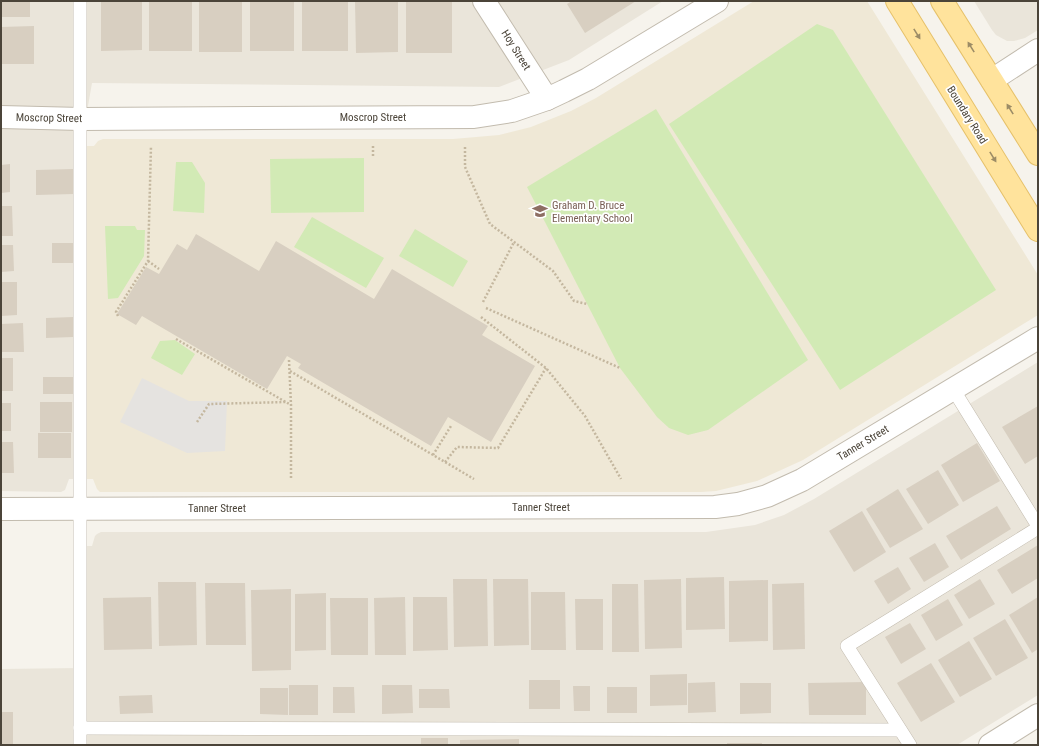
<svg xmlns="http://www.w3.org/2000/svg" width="1039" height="746" font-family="'Roboto Condensed',sans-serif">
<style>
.residential{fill:#eae5da}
.education{fill:#efe8d6}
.green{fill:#d2eab5}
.parking{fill:#e5e3e0}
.building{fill:#d8cfc1}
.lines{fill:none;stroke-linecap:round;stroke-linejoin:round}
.service-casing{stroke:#c2bbae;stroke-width:14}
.minor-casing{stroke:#c2bbae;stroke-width:24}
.primary-casing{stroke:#e6c16a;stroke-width:24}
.path{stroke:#c4b79f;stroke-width:2.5;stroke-dasharray:2 2;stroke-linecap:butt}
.service{stroke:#fff;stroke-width:13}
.minor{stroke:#fff;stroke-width:22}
.primary{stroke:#ffe39c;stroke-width:22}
.oneway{fill:#9c8c66}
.labels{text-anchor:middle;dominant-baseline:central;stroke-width:3.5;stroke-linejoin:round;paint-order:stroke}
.street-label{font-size:11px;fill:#4b4439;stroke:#fff}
.education-label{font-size:11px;fill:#785e54;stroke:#fff;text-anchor:start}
</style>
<rect width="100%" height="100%" fill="#f6f3ec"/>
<g class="residential">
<path d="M1,1H663L569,60L499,87L92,83L81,146V479H69L65,490L61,492L1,491Z"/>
<path d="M974,1H1038V30L1025,38L1014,41H1007L996,35L992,30Z"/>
<path d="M1038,362V695L957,745H1V669L80,668L81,546H92L95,536L97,534L101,532H706L755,525L784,515L814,499Z"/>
</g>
<path class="education" d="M754,1H867L1038,275V315L803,460L757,481L716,491L701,492H100L97,489L93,479H81V146H94L98,141L103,139H453L499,135L531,127L571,111L596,98Z"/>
<g class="green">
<path d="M817,24L833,30L996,290L840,390L669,124Z"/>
<path d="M656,109L808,360L708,430L688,435L669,428L657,417L620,368L527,187Z"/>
<path d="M364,158V212L271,213L270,159Z"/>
<path d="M176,162H192L205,183L204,213L173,211Z"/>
<path d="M312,217L384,258L366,288L294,247Z"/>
<path d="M105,226H135L137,230H145L144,256L118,298L108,299Z"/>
<path d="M415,229L468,261L453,287L399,256Z"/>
<path d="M175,340L195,354L182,375L151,358L160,341Z"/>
</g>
<path class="parking" d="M142,378L189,401H227L225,451L187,453L120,422Z"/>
<g class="building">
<rect x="1" y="1" width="29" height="16"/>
<path d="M101,1H142V50L101,51Z"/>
<rect x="149" y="1" width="43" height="50"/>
<rect x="199" y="1" width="43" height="51"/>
<rect x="250" y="1" width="44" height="50"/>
<rect x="302" y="1" width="46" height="50"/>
<path d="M355,1H398V52L356,53Z"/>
<rect x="406" y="1" width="46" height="52"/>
<path d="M572,1H636L585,33L567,4Z"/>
<path d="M34,26V64H1V27Z"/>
<path d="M10,164V192L1,193V165Z"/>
<path d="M73,169L74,194L36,195V170Z"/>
<path d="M1,206H12L13,236H1Z"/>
<path d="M196,234L259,271L276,241L374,299L392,269L488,326L482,335L535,366L491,442L448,417L431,446L298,368L301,364L287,356L267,389L142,316L136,325L117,314L146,267L159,274L177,244L187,250Z"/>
<rect x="52" y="243" width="21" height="20"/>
<path d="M1,245H13L14,271L1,272Z"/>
<path d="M1,282H17V315L1,316Z"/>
<path d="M73,317V337L46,338V318Z"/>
<path d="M23,323L24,352H1V324Z"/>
<rect x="1" y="358" width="12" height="33"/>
<path d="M43,377H75L76,394H43Z"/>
<rect x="40" y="402" width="32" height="30"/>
<rect x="1" y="403" width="10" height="28"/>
<path d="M1038,406V456L1025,464L1002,427Z"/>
<rect x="38" y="433" width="33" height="25"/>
<path d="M1,442H13L14,473H1Z"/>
<path d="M977,443L1000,481L963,502L941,465Z"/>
<path d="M938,470L959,505L928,524L906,489Z"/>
<path d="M898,489L923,529L890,548L866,509Z"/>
<path d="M997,506L1011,529L961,560L946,536Z"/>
<path d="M862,511L886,552L854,572L829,531Z"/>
<path d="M935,543L949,567L924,582L909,558Z"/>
<path d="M1038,545V578L1012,594L997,570Z"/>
<path d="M898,567L911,589L888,604L874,581Z"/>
<path d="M724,577L725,629L686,630V578Z"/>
<path d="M453,579H487L488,646L454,647Z"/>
<path d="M493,579H528L529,645L494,646Z"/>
<path d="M681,579L682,648L645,649L644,580Z"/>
<path d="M980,579L995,604L969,619L954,595Z"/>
<path d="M768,580V641L729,642V581Z"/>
<path d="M158,582H196L197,645L159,646Z"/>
<path d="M205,583H245L246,645H206Z"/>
<path d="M804,583L805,649L773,650L772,584Z"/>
<path d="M612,584H638L639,652H612Z"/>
<path d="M291,589V670L252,671L251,590Z"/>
<path d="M531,592H565L566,650H531Z"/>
<path d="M326,593V650L295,651V594Z"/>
<path d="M151,597L152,649L104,650L103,598Z"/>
<path d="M405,597L406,655H375L374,598Z"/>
<path d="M413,597H447L448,650L413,651Z"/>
<path d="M1038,597V649L1032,653L1009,615Z"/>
<path d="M330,598H368V655H331Z"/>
<path d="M575,599H603V650H576Z"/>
<path d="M948,599L963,625L936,641L921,615Z"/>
<path d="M1005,619L1028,658L996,676L973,638Z"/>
<path d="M910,623L926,649L901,664L885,637Z"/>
<path d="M969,641L992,679L960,697L938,660Z"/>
<path d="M931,663L955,702L921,722L897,683Z"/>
<path d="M687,674V705L650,706V675Z"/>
<rect x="529" y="680" width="31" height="29"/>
<path d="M715,682L716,712L688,713V683Z"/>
<path d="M866,682V715H809L808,683Z"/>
<path d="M740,683H771V713L740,714Z"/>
<rect x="289" y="685" width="29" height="30"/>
<path d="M382,685H412L413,713L382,714Z"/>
<path d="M573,686H590V711H574Z"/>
<path d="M333,687H354L355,713H333Z"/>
<rect x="607" y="687" width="30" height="26"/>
<path d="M260,688H288V715L260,714Z"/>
<path d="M419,689H449L450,708H419Z"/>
<path d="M152,695L153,713L120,714L119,696Z"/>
<rect x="1" y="712" width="12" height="33"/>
<rect x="421" y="738" width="27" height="7"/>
<path d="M519,739V745H460V740Z"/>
<rect x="727" y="743" width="35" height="2"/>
</g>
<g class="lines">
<g class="service-casing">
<g id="service">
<path d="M80,1V745"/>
<path d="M953,389L1038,526"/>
<path d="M80,728L900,730"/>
<path d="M910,745L847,646L1038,528"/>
</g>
</g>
<g class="minor-casing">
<g id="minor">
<path d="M484,1L547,99"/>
<path d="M992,80L1038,50"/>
<path d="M1,117L81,119L474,117L512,111L547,99L564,91L588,79L717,1"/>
<path d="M1,509L715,507L738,504L767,496L802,480L1038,338"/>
<path d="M990,745L1038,715"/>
</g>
</g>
<g class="primary-casing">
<g id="primary">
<path d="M897,1L1038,230"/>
<path d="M942,1L1038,154"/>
</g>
</g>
<g class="path">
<path d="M373,146V157"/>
<path d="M465,147V167L490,224L553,271L574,301L587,304"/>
<path d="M148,261L159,269"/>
<path d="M483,302L514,242"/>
<path d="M486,308L620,368"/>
<path d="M118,316L116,312L148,261L151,146"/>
<path d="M481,317L546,368L585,416L621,479"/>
<path d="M176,339L291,405"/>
<path d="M289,360L291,405V479"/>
<path d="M290,371L474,479"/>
<path d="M197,422L209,404L286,402"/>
<path d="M433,455L451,426"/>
<path d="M445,462L457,447L498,448L546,368"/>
</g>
<use href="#service" class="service"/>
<use href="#minor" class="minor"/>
<use href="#primary" class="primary"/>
</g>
<defs><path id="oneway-solid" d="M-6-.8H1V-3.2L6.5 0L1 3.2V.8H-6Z"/></defs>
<g class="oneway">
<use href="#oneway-solid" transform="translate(917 34) rotate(58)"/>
<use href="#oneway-solid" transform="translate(971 47) rotate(-122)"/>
<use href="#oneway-solid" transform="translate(1010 109) rotate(-122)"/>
<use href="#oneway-solid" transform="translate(993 157) rotate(58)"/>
</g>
<defs>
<g id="school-bare" transform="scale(1.2)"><path d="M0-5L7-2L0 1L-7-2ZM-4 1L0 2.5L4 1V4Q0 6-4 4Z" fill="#8d6e63" stroke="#fff" stroke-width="2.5" paint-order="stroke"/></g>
</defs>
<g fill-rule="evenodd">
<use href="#school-bare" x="540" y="211"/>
</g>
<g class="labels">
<g class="street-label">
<text transform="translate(516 50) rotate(58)">Hoy Street</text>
<text transform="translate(967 115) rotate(58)">Boundary Road</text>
<text x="373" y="117">Moscrop Street</text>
<text transform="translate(49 118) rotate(1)">Moscrop Street</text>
<text transform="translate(863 443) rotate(-31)">Tanner Street</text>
<text x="541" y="507">Tanner Street</text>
<text x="217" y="508">Tanner Street</text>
</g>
<g class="education-label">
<text x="552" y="205">Graham D. Bruce<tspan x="552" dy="13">Elementary School</tspan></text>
</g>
</g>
<rect width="1039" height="746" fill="none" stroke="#4b4439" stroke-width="4"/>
</svg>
